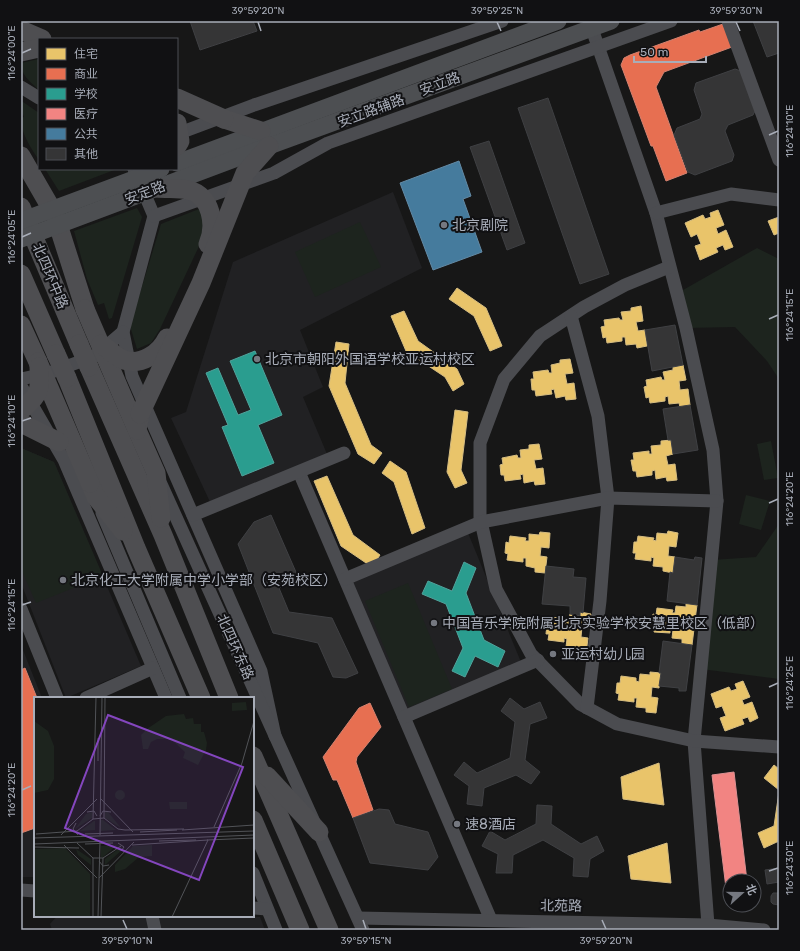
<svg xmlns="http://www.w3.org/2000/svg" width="800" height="951" font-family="Rubik,'Noto Sans SC',sans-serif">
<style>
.built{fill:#212123}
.green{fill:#1d241e}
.homes{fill:#e9c46a;stroke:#d6bd81}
.shops{fill:#e76f51;stroke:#d48270}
.schools{fill:#2a9d8f;stroke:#50a29b}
.health{fill:#f28482;stroke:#dc9092}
.public{fill:#457b9d;stroke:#638aa5}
.building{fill:#353536;stroke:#3f4043}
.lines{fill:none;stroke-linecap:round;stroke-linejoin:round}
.minor{stroke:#4b4c50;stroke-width:13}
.major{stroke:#4d4f52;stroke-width:17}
.highway{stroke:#4e4e51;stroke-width:19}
.major-bridge{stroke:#4d4f52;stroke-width:17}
.highway-bridge{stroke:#4e4e51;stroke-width:19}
.ticks{fill:none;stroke:#a8adb8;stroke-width:1.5}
.poi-dot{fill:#757880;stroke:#111113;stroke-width:1.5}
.labels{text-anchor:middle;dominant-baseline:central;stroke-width:4;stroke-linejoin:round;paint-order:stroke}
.street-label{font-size:14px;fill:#a8adb8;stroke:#111113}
.poi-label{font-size:14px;fill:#a8adb8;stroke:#111113;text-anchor:start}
.inset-road{fill:none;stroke:#515357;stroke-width:1}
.view{fill:#8446be;fill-opacity:0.15;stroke:#8446be;stroke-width:2}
.inset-edge{fill:none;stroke:#a8adb8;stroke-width:2}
.neatline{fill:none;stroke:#a8adb8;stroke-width:1.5}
.ticks-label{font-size:10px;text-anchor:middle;fill:#a8adb8}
</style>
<rect width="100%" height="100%" fill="#171717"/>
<g class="built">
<path d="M393,192L422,268L300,330L323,387L303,397L327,454L210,502L171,418L186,412L233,262Z"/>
<path d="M21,448L54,462L141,666L66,698L21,583Z"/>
<path d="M466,528L523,667L404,717L345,579Z"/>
<path d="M21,645L42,698H35V877H21Z"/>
<path d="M57,916L260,917L265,930H52L50,924Z"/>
</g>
<g class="green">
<path d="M39,59V90C30,82 21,75 21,63Z"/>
<path d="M23,102L39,113V160C31,148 21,134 21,118L24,117L21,109V103Z"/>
<path d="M45,169H117L59,191Z"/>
<path d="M137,208L142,217L112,318L109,319L104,303L98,305L87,279L74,231Z"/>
<path d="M199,209L204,219L201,242L160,329L151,343L137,349L130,326L161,224Z"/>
<path d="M360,222L381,267L315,297L295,252Z"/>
<path d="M757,248L779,259V379L767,361L735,327L686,328L676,294Z"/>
<path d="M771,441L778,478L764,480L757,444Z"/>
<path d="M21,448L54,462L103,576L36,603L21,569Z"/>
<path d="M746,495L770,501L761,530L739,524Z"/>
<path d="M779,524V679L701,669L712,560L756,557Z"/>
<path d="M408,583L452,689L409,707L365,601Z"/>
</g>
<g class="homes">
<path d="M718,210L724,225L716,228L718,234L726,230L733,247L725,250L723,245L716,248L718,252L700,260L695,246L701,244L697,234L691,237L685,223L703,215L705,219L711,217L710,213Z"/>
<path d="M779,217V233L774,235L768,221Z"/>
<path d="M457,288L486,308L502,346L490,351L474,316L449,299Z"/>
<path d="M641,306L643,321L636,322L638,331L645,330L647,346L637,348L636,344L626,345L625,337H622V341L607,343L606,337L603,338L601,327L605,326L604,320L619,318L620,320H623L621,312L631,311V308Z"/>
<path d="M404,311L418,341L457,369L464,384L453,391L445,377L406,351L391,316Z"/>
<path d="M336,342L349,344L345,383L371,445L382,453L374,464L358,454L329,386Z"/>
<path d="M570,359L573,373L565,374L567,384L574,383L576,399L566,400L565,396L556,398L554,389L551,390L552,394L536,396L535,390H532L531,379H534L533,372L548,370L549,373H552L551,365L560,363V360Z"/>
<path d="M683,365L686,380L679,381L680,390L688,389L690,405L680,407L679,403L669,404L668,396L665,397V401L650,403L649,397L646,398L644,387L647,386L646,380L661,377L662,380H665L663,372L673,370V367Z"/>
<path d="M455,410L468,412L461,470L467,483L455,488L447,472Z"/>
<path d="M671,440L673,454L666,456L668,465L675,464L677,480L667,481L666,477L656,479L655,470L652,471V475L637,477L636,471H633L631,460H634L633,453L649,451V454H652L651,446L661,445V441Z"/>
<path d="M539,444L542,459L534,460L536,469L543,468L545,484L535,485L534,481L524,483L523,474L520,475L521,479L505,481L504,475H501L500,465L503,464L502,458L517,455L518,458H521L520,450L529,449V445Z"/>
<path d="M390,461L406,472L425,528L412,534L394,482L382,473Z"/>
<path d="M327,476L353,535L380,555L372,567L341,546L314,481Z"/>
<path d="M668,531L678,533L676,547L669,546L668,556L675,557L673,573L663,571V567L653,566L654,558L651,557V561L635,559L636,553H633L634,542H637L638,536L654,538L653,540L656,541L657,533L667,534Z"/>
<path d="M540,532L550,533L549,548L541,547L540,556L547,557L545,573L535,572V568L526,566V558H523V562L507,560L508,554L505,553L506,542L509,543L510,536L526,538L525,541H529V534L539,535Z"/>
<path d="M686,603L697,605L695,620L688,619L687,628L694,629L692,645L682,644V639L672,638L673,630L670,629V633L654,632L655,625H652L653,614L656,615L657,608L673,610L672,613H675L676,606L686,607Z"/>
<path d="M580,612L591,614L589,628L582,627L581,637L588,638L586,654L576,652V648L566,647L567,639L564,638V642L548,640L549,634H546L547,623H550L551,617L566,619V622H569L570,614L580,616Z"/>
<path d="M650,672L661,673L659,688L652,687L651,697L658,698L656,713L646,712V708L636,707L637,698H634V702L618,700L619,694L616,693L617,683H620L621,676L636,678V681L639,682L640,674L650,675Z"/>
<path d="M743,681L750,697L742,700L744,705L752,702L758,718L750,722L748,717L742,719L744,724L725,731L720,718L726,716L722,706L716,708L711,694L729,687L731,691L737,689L735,684Z"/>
<path d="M659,763L664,805L623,799L621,777Z"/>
<path d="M774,765L779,769V790L764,778Z"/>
<path d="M779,792V841L764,848L758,833L774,826Z"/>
<path d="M667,843L671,883L631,879L628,856Z"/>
</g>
<g class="shops">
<path d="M723,24L732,47L664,72L656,87L687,173L666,181L653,146H651L621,65L624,58L630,55L699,30L700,32Z"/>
<path d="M25,668L37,698H35V828L21,833V670Z"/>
<path d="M370,703L381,727L357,757L356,762L373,810L353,818L337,780H333L323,757L359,708Z"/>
</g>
<g class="schools">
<path d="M255,351L282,415L258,425L274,463L242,476L222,427L228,425L206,373L218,368L238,415L251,410L230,361Z"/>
<path d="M464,562L476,568L466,593L484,640L505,651L498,667L475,656L465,677L452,671L463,648L446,604L422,594L428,581L452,591Z"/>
</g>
<path class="health" d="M734,772L747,881H730V896H727L712,775Z"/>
<path class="public" d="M459,161L471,196L463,199L482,252L433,270L400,183Z"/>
<g class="building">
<path d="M190,21H253L257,31L200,50Z"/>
<path d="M753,21H779V53L767,57Z"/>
<path d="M735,69L741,71L756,109L753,115L728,125L725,131L734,155L732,161L695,175L688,172L674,135L677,128L700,119L702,114L694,90L696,83Z"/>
<path d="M548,98L609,274L580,284L518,108Z"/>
<path d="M489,141L525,243L507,250L470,147Z"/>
<path d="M675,325L683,365L652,371L645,330Z"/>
<path d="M690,405L698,450L673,454L671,440H668L663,409Z"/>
<path d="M271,515L299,579L279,588L289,612L332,618L358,673L346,678L333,677L318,643L273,633L238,544L254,522Z"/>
<path d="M675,557L694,560L695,557L702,558L697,605L667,601L670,572L673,573Z"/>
<path d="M546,566L574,569L573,577L586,578L583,613L580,612V616L570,614V606L542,604Z"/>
<path d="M663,641L692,645L686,691H679V688L659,686L661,673H659Z"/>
<path d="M510,698L524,709L540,702L547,718L530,724L525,760L540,772L531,784L516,775L484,788L482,806L467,804L469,786L454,775L464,762L477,773L510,758L515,722L501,711Z"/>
<path d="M537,805L552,806L551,824L581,844L597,836L604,851L590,859L588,877L573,876L574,858L543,840L513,855L512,873H496L498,854L482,846L490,831L505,840L536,824Z"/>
<path d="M379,809L389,810L395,824L428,832L438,857L428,870L370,863L353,818Z"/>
<path d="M779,868V882L767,884L765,870Z"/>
<path d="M773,893H779V905L773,904L771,902V896Z"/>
</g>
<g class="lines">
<g class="minor">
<path d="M728,21L779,160"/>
<path d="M592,29L656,213L686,328L713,450L717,501L694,741L708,925"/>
<path d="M21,87L39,98"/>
<path d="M177,134L254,105L502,21"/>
<path d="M134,169L154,216L123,332L132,376L261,671L275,736"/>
<path d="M656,213L731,194L779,200"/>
<path d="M154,216L274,173L328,143L671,21"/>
<path d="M669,267L625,285L584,307L540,336L504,379L480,443V517L496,589L531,654L580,704L617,724L694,741L779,747"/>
<path d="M571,316L598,416L608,498L600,601L587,708"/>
<path d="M21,379L49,373L95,356L123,332"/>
<path d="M21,386L64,460L166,698"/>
<path d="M299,472L491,920"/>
<path d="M161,484L363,930"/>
<path d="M102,513L180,698"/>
<path d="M193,515L344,453"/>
<path d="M345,579L481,522L608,498L717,501"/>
<path d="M21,609L57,698"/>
<path d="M86,698L153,668"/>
<path d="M404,717L538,660"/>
<path d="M253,873L276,930"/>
<path d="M21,890L35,891"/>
<path d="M253,908L267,909"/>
<path d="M152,916L155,930"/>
<path d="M358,918L708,925L764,930"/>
</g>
<g class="major">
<path d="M269,146L611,21"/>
<path d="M177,163L558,21"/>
</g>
<g class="highway">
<path d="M21,30L42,39"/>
<path d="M21,52L39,48"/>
<path d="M224,119L261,131"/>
<path d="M21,156L55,215L85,309"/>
<path d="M21,207L79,344"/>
<path d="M21,274L56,354"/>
<path d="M21,325L38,362"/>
<path d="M89,367L163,535L229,698"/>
<path d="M67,378L136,548L201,698"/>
<path d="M140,415L137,430L156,473L161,518"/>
<path d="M90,483L96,497L123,531"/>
<path d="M253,756L329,930"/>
<path d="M267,776L319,832"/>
<path d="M253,820L300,930"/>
</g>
<g class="major-bridge">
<path d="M21,221L161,169"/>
<path d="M21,239L269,146"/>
</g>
<g class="highway-bridge">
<path d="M177,98L224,119"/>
<path d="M177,123L180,141L177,146"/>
<path d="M157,188C167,189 179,188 188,190C212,195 216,226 208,244"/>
<path d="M85,309L137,430"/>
<path d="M79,344L89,367"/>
<path d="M101,344C107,348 116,357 124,360C141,366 160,353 167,338"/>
<path d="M56,354L67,378"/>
<path d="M38,362L90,483"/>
<path d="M21,408H24C41,393 40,389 39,367"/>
<path d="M140,414L201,283L245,173L269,146"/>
<path d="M21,423L59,442"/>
</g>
</g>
<path class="ticks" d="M258,22L261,31M497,22L501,31M736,22L740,31M22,53L31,49M769,135L778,131M22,237L31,233M769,319L778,315M22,421L31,418M769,503L778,499M22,605L31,602M769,687L778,683M22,790L31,786M769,871L778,868M123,920L127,929M363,920L366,929M602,920L606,929"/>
<g class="poi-dot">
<circle cx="444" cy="225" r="4"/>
<circle cx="257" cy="359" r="4"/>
<circle cx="63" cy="580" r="4"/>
<circle cx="434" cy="623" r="4"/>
<circle cx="553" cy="654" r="4"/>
<circle cx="457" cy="824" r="4"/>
</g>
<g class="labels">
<g class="street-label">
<text transform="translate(440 84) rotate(-20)">安立路</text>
<text transform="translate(371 111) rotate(-20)">安立路辅路</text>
<text transform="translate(145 193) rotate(-21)">安定路</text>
<text transform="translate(50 276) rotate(67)">北四环中路</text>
<text transform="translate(235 647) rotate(66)">北四环东路</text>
<text transform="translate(561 906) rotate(1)">北苑路</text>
</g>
<g class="poi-label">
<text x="452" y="225">北京剧院</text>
<text x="265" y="359">北京市朝阳外国语学校亚运村校区</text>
<text x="71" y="580">北京化工大学附属中学小学部（安苑校区）</text>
<text x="442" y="623">中国音乐学院附属北京实验学校安慧里校区（低部）</text>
<text x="561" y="654">亚运村幼儿园</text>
<text x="465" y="824">速8酒店</text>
</g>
</g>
<g transform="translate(34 697)">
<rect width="220" height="220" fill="#171717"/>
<path d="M212,5L213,13L198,14V6ZM150,17L152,22L159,21L160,27H167V35H170L173,46L172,53L164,68L149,61L151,55L137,42H123L117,45L114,52H109L107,38L113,32L132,19ZM0,24L14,34L20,49V82L14,93L0,96ZM81 98a5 5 0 1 1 10 0a5 5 0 1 1-10 0ZM135,105H153V112H136ZM58,115V121L41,132L52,117ZM71,115H74L87,131L71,121ZM67,123H69L82,133L67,134ZM61,124V133L46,134L60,124ZM83,148L69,160H67V149ZM118,148V159L105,160L91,172L81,175V168L99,149ZM87,150L88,153L71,168V162ZM31,151L56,177V220H0V152ZM42,152L57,162V168L44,158Z" fill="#1d241e"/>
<path class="inset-road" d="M64,64V41M66,101L99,135M53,115L60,114L63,119M66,119L69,114L77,115M70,121L71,0M59,122L62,0M42,126L39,132L44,138M180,130L208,66L220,24M148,133L220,128M106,135L143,133M2,137L43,134L59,122L70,121L84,132L91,133L150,132M51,137L79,136M27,138L63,102M66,138L68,0M0,141L220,134M173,143L220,141M125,144L162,143M43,146L59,161H69L87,149M84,146L90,150L87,154M0,147L220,138M51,147L79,146M30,148L63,181M98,148L174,143M0,150L45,151M59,161V220M65,164L69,169L75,168M65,181L100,145M64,220L66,145M67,220L69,161M138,220L174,143"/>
<path class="view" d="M74,18L209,70L165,183L31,131Z"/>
<rect width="220" height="220" class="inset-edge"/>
</g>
<rect width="800" height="951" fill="none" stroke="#111113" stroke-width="44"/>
<rect x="38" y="38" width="140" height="132" fill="#111113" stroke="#4d4f55"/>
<rect x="46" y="48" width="20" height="12" fill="#e9c46a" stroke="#4d4f55"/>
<text x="74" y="58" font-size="12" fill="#a8adb8">住宅</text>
<rect x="46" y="68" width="20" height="12" fill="#e76f51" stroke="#4d4f55"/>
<text x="74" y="78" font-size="12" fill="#a8adb8">商业</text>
<rect x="46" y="88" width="20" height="12" fill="#2a9d8f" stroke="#4d4f55"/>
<text x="74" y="98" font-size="12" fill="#a8adb8">学校</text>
<rect x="46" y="108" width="20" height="12" fill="#f28482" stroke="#4d4f55"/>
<text x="74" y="118" font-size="12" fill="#a8adb8">医疗</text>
<rect x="46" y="128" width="20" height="12" fill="#457b9d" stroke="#4d4f55"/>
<text x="74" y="138" font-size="12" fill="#a8adb8">公共</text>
<rect x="46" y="148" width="20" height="12" fill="#353536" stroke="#4d4f55"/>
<text x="74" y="158" font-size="12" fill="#a8adb8">其他</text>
<g transform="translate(742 893) rotate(69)"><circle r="19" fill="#111113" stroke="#4d4f55"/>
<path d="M0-3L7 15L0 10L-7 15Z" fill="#757880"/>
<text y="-6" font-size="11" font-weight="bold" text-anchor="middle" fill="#a8adb8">北</text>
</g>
<path d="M634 56v6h72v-6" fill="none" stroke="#a8adb8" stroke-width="2"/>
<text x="640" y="56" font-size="12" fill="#a8adb8" stroke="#111113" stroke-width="3" paint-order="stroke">50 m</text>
<rect x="22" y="22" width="756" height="907" class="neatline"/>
<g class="ticks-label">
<text x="258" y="14">39°59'20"N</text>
<text x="497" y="14">39°59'25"N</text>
<text x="736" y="14">39°59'30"N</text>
<text transform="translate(11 53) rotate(-90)" y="4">116°24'00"E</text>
<text transform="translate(789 131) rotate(-90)" y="4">116°24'10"E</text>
<text transform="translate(11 237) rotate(-90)" y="4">116°24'05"E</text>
<text transform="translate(789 315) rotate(-90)" y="4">116°24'15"E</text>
<text transform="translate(11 421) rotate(-90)" y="4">116°24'10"E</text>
<text transform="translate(789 499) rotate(-90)" y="4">116°24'20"E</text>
<text transform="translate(11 605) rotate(-90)" y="4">116°24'15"E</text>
<text transform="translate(789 683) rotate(-90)" y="4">116°24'25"E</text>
<text transform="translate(11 790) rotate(-90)" y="4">116°24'20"E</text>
<text transform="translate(789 868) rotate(-90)" y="4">116°24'30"E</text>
<text x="127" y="944">39°59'10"N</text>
<text x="366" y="944">39°59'15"N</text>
<text x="606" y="944">39°59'20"N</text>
</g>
</svg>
